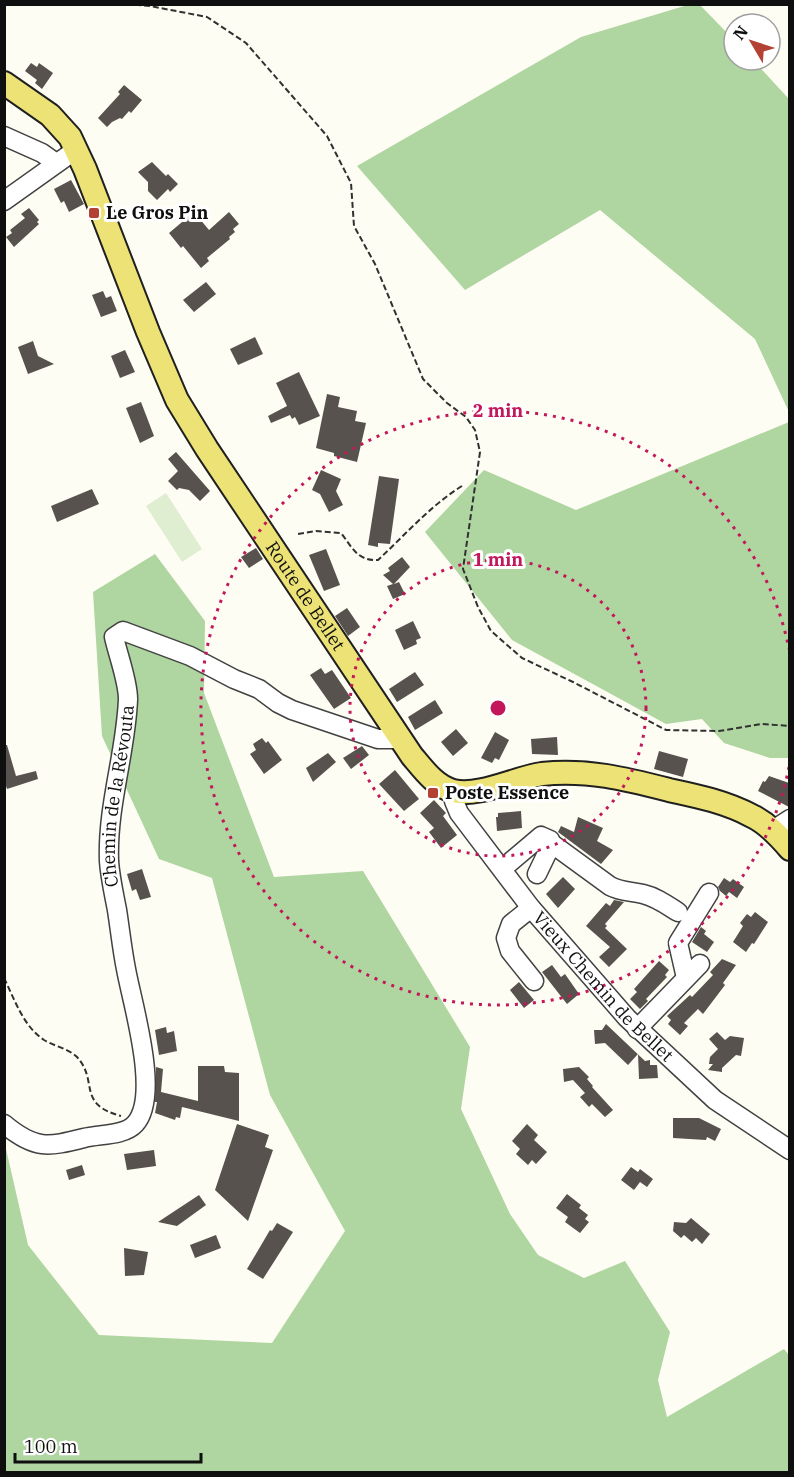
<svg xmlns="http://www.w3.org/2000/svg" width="794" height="1477" font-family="'IBM Plex Serif',serif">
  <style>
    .forest { fill: #afd5a0 }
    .pitch { fill: #dfeed0 }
    .building { fill: #57524d }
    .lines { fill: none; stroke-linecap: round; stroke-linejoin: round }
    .minor-casing { stroke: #424242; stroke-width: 21 }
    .major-casing { stroke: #202020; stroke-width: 26 }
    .path { stroke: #313131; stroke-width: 2; stroke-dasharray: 6 3; stroke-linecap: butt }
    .minor { stroke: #fff; stroke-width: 18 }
    .major { stroke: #ece275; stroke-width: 22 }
    .ring { fill: none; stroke: #c2185b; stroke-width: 3; stroke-dasharray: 3 6 }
    .poi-dot { fill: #b34234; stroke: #fff; stroke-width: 2 }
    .labels { text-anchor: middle; stroke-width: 6; stroke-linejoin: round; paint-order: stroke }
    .poi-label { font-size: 18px; font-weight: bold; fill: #0f0f0f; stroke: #fff; text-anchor: start }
    .street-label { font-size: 18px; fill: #0f0f0f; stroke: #fff }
    .centre { fill: #c2185b; stroke: #fff; stroke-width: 3 }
    .ring-label { font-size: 18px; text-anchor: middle; font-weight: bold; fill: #c2185b; stroke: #fff; stroke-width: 6; stroke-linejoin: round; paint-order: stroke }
  </style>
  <rect width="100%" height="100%" fill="#fefdf3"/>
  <g class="forest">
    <path d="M691 4 700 5 734 40V60H753L789 99V412L755 339 600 210 465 290 357 166 581 37Z"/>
    <path d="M789 422V758H770L724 743 702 719 666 724 512 640 425 532 484 470 576 510Z"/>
    <path d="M155 554 205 621 204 693 274 877 363 871 470 1047 461 1109 510 1214 538 1255 584 1278 625 1261 670 1332 658 1380 667 1417 784 1349 789 1355V1472H5L4 1140 28 1245 99 1335 272 1343 345 1231 270 1095 212 878 159 859 102 736 93 592Z"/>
  </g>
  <path class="pitch" d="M166 493 202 549 182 562 146 506Z"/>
  <g class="building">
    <path d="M31 63 37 67 39 63 53 73 42 89 35 83 37 80 25 71Z"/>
    <path d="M124 85 142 100 131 113 129 111 122 119 120 118 112 122 107 127 98 118 120 94 118 92Z"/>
    <path d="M152 162 166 176 168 174 178 184 170 192 168 189 157 200 148 191V182L138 172Z"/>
    <path d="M71 180 84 204 69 212 64 201 61 203 54 189Z"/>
    <path d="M29 208 39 220 37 222 39 224 14 247 6 237 12 233 10 230 25 218 21 214Z"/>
    <path d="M194 212 209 230 229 212 239 224 233 229 235 232 229 237 230 239 207 258 209 261 201 268 183 246 181 248 169 233Z"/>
    <path d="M206 282 216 294 194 312 183 300Z"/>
    <path d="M103 291 106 298 111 296 117 311 101 317 92 295Z"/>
    <path d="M255 337 263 354 238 365 230 349Z"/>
    <path d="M33 341 38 356 54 364 28 374 18 347Z"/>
    <path d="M125 350 135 372 120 378 111 356Z"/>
    <path d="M299 372 320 416 299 425 295 417 292 419 290 415 271 423 268 416 287 406 276 383Z"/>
    <path d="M327 394 340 397 338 407 357 411 355 421 366 423 357 462 334 456V453L316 448Z"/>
    <path d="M141 402 154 436 140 443 126 408Z"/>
    <path d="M176 452 210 491 200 501 189 490 179 488 177 490 168 481 178 471 168 459Z"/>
    <path d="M321 470 341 479 336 491 343 505 329 512 320 494 312 490Z"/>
    <path d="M379 476 399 479 390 544 378 543V547L368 545Z"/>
    <path d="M92 489 99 504 57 522 51 506Z"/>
    <path d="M256 548 263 559 249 568 241 557Z"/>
    <path d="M326 549 340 585 324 591 309 555Z"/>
    <path d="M402 557 410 567 394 584 399 582 405 594 393 599 387 586 393 584 383 575 390 571 388 568Z"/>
    <path d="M347 608 360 627 348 636 335 616Z"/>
    <path d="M413 621 421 638 416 640 417 644 404 650 395 630Z"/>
    <path d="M321 668 325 674 332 670 351 698 334 709 310 675Z"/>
    <path d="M415 672 424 685 397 702 389 689Z"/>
    <path d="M435 700 443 713 415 730 408 717Z"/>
    <path d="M456 729 468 743 453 756 441 742Z"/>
    <path d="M495 732 509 740 499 760 495 758 492 763 481 758Z"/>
    <path d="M557 737 558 755 532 754 531 739Z"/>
    <path d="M262 738 266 743 268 741 282 760 264 774 250 754 256 750 253 744Z"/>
    <path d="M4 745H7L16 776 36 771 38 779 7 789 4 780Z"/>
    <path d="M362 746 369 755 351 769 343 758Z"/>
    <path d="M659 751 688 759 683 777 654 769Z"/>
    <path d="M328 753 336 762 313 782 306 768Z"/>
    <path d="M395 770 419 799 404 811 379 784Z"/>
    <path d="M769 776 789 783V807L758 791 763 781 765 782Z"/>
    <path d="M434 800 446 813 443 816 457 835 441 848 429 832 434 828 420 813Z"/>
    <path d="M521 811 522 828 497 831 496 817H498V813Z"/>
    <path d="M578 817 603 828 597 841 613 850 601 864 558 832 561 826 574 832Z"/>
    <path d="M142 869 151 897 140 900 136 889 132 891 127 874Z"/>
    <path d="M563 877 575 889 558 908 546 894Z"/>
    <path d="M724 878 730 882 733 879 744 887 737 898 729 892 726 896 720 891 718 887Z"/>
    <path d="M614 900 624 902 605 924 607 926 605 928 627 949 609 967 599 957 610 947 586 926 606 903 610 906Z"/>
    <path d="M755 912 768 922 754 944 752 943 746 952 733 942 743 926 740 923 747 914 751 917Z"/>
    <path d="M701 927 706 931 704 934 714 942 707 952 692 942Z"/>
    <path d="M722 959 736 965 723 983 725 985 703 1014 698 1009 684 1023 688 1026 680 1035 668 1024 671 1020 667 1016 690 995 692 997 713 975 710 972Z"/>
    <path d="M659 961 669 970 665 975 667 977 646 999 648 1001 640 1009 630 999 637 992 634 989Z"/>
    <path d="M552 965 561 977 565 974 579 994 567 1004 542 972Z"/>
    <path d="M519 982 534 1000 524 1008 510 990Z"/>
    <path d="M606 1024 645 1061 650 1060V1065H657L658 1078 639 1079 638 1054 628 1065 605 1043 595 1044 594 1030H602Z"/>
    <path d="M166 1027 167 1033 174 1031 177 1051 159 1055 155 1030Z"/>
    <path d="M717 1032 725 1040 730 1036 744 1038 741 1056 736 1055 722 1068V1072L708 1070 713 1064H709L710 1057 718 1049 709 1039Z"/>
    <path d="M198 1066H224L225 1072 239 1073V1121L182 1107 180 1118 176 1117 175 1120 155 1113 157 1102H155L156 1067 163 1069 161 1092 198 1101Z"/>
    <path d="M579 1067 589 1077 587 1079 593 1086 592 1087 613 1110 605 1117 592 1104 589 1107 580 1097 585 1093 573 1080 564 1082 563 1069Z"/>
    <path d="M673 1118H699L721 1129 715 1141 707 1137 706 1140 673 1138Z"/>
    <path d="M237 1124 269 1135 265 1147 273 1150 248 1221 215 1190Z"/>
    <path d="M527 1124 538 1135 534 1140 547 1152 536 1164 532 1160 528 1165 516 1154 520 1149 512 1141Z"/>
    <path d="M154 1150 156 1166 127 1170 124 1154Z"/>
    <path d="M82 1165 85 1175 69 1180 66 1170Z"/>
    <path d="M631 1167 638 1172 640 1169 653 1179 647 1187 640 1182 634 1190 621 1180Z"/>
    <path d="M567 1194 581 1205 579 1208 588 1215 585 1219 589 1222 580 1233 565 1222 568 1217 556 1208Z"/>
    <path d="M199 1195 206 1205 177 1226 158 1222Z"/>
    <path d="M691 1218 710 1234 702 1244 696 1238 692 1242 684 1235 681 1238 673 1231 674 1222 686 1223Z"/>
    <path d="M277 1223 293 1232 263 1279 247 1269 270 1230 272 1231Z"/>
    <path d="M216 1235 221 1248 195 1258 190 1245Z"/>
    <path d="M124 1248 148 1252 144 1275 125 1276Z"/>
  </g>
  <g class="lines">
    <g class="minor-casing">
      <g id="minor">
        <path d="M4 136 42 153 56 163"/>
        <path d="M4 201 77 149"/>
        <path id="s1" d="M453 791 454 801 459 813 531 908 627 1018 715 1100 790 1150"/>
        <path d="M773 830 790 819"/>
        <path d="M551 843 610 886C621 892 631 891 643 894 656 897 667 905 678 912"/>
        <path d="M502 869 541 836 550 840 551 845 537 874"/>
        <path d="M531 908 511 924 506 938 510 951 534 981"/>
        <path d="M686 978 678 943 709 893"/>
        <path d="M637 1029 700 964"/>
        <path id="s2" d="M4 1124C35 1150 48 1147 84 1138 99 1134 124 1136 135 1124 161 1096 132 1003 126 969 122 949 120 929 117 910 114 894 110 877 109 861 107 805 126 753 128 699 128 681 118 655 114 637L123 631 190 656 234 679 259 689 278 703 292 710 378 739H401"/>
      </g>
    </g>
    <g class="major-casing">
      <g id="major">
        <path id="s3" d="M4 83 50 115 70 137 85 169 148 332 177 400 207 449 412 756C423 769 435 786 453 791 480 797 515 778 542 774 587 769 626 779 669 790 697 796 726 802 752 816 767 823 779 836 790 849"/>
      </g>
    </g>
    <g class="path">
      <path d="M126 4 150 6 207 17 246 43 327 136 351 183 354 226 375 264 423 379 447 403 466 417 475 430 480 452 463 569 478 607 491 631 522 658 573 682 666 730 719 731 762 724 790 726"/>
      <path d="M298 534 316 531 341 533C352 547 357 561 378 560 405 535 430 506 462 486"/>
      <path d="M4 978C15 1000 23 1026 44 1040 54 1046 69 1049 77 1057 99 1081 76 1104 121 1116"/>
    </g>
    <use href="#minor" class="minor"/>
    <use href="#major" class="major"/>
  </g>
  <g class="ring">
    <circle cx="498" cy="708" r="148"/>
    <path d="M789 767A297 297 0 1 1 789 649"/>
  </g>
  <g class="poi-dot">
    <rect x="88" y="207" width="12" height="12" rx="3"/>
    <rect x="427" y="787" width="12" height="12" rx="3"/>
  </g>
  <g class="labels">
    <g class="poi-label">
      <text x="106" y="219">Le Gros Pin</text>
      <text x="445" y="799">Poste Essence</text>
    </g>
    <g class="street-label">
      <text dy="6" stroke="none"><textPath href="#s3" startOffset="604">Route de Bellet</textPath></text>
      <text dy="6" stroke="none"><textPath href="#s2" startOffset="474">Chemin de la Révouta</textPath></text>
      <text dy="6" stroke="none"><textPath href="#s1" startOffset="249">Vieux Chemin de Bellet</textPath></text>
    </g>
  </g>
  <circle cx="498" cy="708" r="9" class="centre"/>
  <g class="ring-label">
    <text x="498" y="417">2 min</text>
    <text x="498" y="566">1 min</text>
  </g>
  <rect width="794" height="1477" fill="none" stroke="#0f0f0f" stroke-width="12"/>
  <g transform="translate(752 42) rotate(309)"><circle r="28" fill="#ffffff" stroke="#9f9f9f" stroke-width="1.5"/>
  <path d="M0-4.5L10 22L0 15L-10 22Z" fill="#b34234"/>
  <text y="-9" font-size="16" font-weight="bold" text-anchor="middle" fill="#0f0f0f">N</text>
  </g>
  <path d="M15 1453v9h186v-9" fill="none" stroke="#0f0f0f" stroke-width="3"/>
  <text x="24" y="1453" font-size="18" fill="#0f0f0f" stroke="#ffffff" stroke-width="4.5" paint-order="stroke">100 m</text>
</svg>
